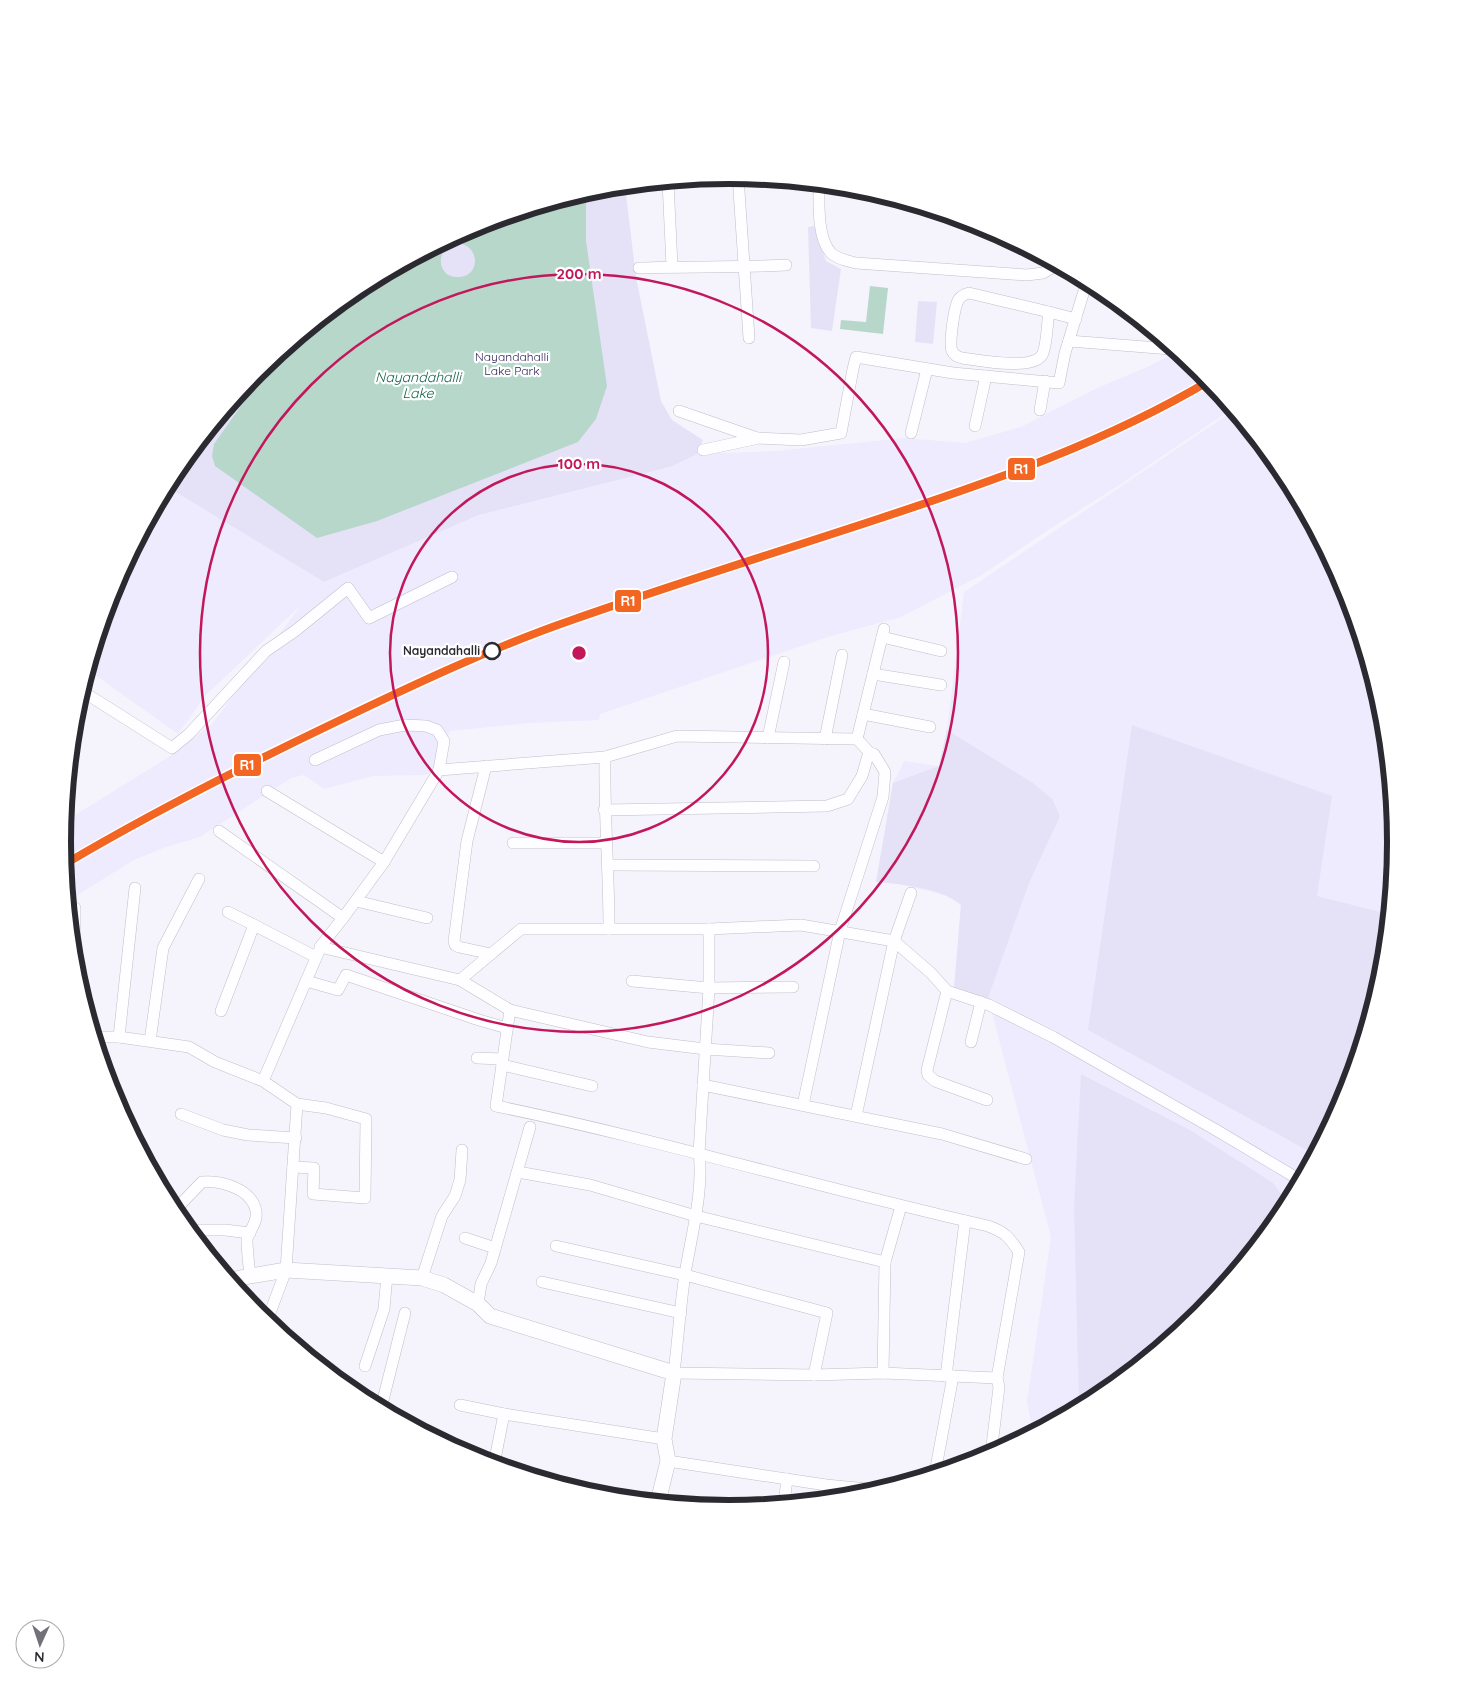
<svg xmlns="http://www.w3.org/2000/svg" width="1458" height="1684" font-family="Quicksand,sans-serif">
  <style>
    .built { fill: #edebfd }
    .green { fill: #e5e2f8 }
    .water { fill: #b7d7ca; fill-rule: evenodd }
    .lines { fill: none; stroke-linecap: round; stroke-linejoin: round }
    .street-casing { stroke: #c0bfc6; stroke-width: 12 }
    .secondary-casing { stroke: #c0bfc6; stroke-width: 16 }
    .street { stroke: #fefdff; stroke-width: 11 }
    .secondary { stroke: #fefdff; stroke-width: 15 }
    .rail-1-casing { stroke: #fff; stroke-width: 11 }
    .rail-1 { stroke: #f26522; stroke-width: 8 }
    .ring { fill: none; stroke: #c2185b; stroke-width: 2.5 }
    .stop-dot { fill: #fff; stroke: #2b2a31; stroke-width: 2.5 }
    .labels { text-anchor: middle; stroke-width: 4.5; stroke-linejoin: round; paint-order: stroke }
    .park-label { font-size: 12px; fill: #312557; stroke: #fff }
    .stop-label { font-size: 12px; font-weight: bold; fill: #2b2a31; stroke: #fff; text-anchor: end }
    .water-label { font-size: 14px; font-style: italic; fill: #116449; stroke: #fff }
    .rim { fill: none; stroke: #2b2a31; stroke-width: 6 }
    .centre { fill: #c2185b; stroke: #fff; stroke-width: 2.5 }
    .ring-label { font-size: 15px; text-anchor: middle; font-weight: bold; fill: #c2185b; stroke: #fff; stroke-width: 4.5; stroke-linejoin: round; paint-order: stroke }
    .line-badge { stroke: #fff; stroke-width: 2 }
    .badge-label { font-size: 14px; text-anchor: middle; font-weight: bold; fill: #fff }
  </style>
  <rect width="100%" height="100%" fill="#f5f4fc"/>
  <g class="built">
    <path d="M1177 352 1200 371 1232 409 1121 484 1047 531 980 576 901 617 831 636 600 714 599 720 529 723 450 731 431 772 426 775 373 776 324 789 304 775 291 778 200 837 166 847 134 860 68 901 63 842 64 822 167 758 213 723 301 605 206 695 178 734 88 670 113 587 167 487 324 582 479 515 670 467 698 454 776 451 904 438 965 443 1021 427 1093 390 1149 366Z"/>
    <path d="M1233 411 1283 472 1345 587 1383 712 1395 842 1383 972 1345 1097 1283 1213 1200 1313 1099 1396 1033 1432 1027 1402 1051 1237 988 998 954 988 961 905 952 897 929 891 894 883 876 882 893 783 904 761 939 766 947 730 964 592Z"/>
  </g>
  <g class="green">
    <path d="M625 186 636 277 661 401 672 420 703 440 698 454 670 467 479 515 324 582 167 487 175 471 258 371 359 288 474 226 599 188Z"/>
    <path d="M814 226 826 261 841 269 832 331 811 328 808 227Z"/>
    <path d="M918 301 937 302 933 344 915 342Z"/>
    <path d="M1132 725 1332 796 1317 896 1388 914 1383 972 1345 1097 1314 1154 1088 1030Z"/>
    <path d="M947 730 1033 783 1052 799 1060 816 1029 883 988 998 954 988 961 905C941 888 902 884 876 882L893 783 939 766Z"/>
    <path d="M1081 1074 1190 1130 1273 1183 1288 1203 1283 1213 1200 1313 1099 1396 1079 1407 1074 1207Z"/>
  </g>
  <g class="water">
    <path d="M586 192V241L607 386 596 419 578 442 377 521 317 538 215 466 212 456 214 444 243 403 252 377 258 371 359 288 474 226ZM456 243C481 244 481 277 458 277 437 278 434 249 456 243Z"/>
    <path d="M870 286 888 288 883 334 840 329 841 320 866 322Z"/>
  </g>
  <g class="lines">
    <g class="street-casing">
      <g id="street">
        <path d="M738 176 749 338"/>
        <path d="M668 182 672 266"/>
        <path d="M819 184C819 203 817 238 831 253 837 259 848 261 856 263L1027 275 1043 273 1057 265"/>
        <path d="M639 268C688 266 737 268 786 265"/>
        <path d="M969 293 1049 312C1047 323 1047 347 1042 355 1032 371 978 360 962 358 958 357 954 355 952 351 949 344 954 306 959 299 962 295 965 294 969 293Z"/>
        <path d="M1049 312 1076 319"/>
        <path d="M1069 341 1171 349"/>
        <path d="M1040 410 1045 381"/>
        <path d="M679 411 757 438"/>
        <path d="M975 426 986 376"/>
        <path d="M911 433 927 369"/>
        <path d="M703 450 759 438 801 440 841 433 853 369 856 357 953 373 1059 383 1065 353 1087 281"/>
        <path d="M882 637 941 651"/>
        <path d="M873 674 941 685"/>
        <path d="M82 691 172 748 189 734 266 651 295 631 348 588 369 618 452 577"/>
        <path d="M863 714 930 727"/>
        <path d="M768 738 784 662"/>
        <path d="M825 739 842 655"/>
        <path d="M857 739 884 629"/>
        <path d="M605 757C604 815 609 872 609 929"/>
        <path d="M315 760 379 730 405 725 426 726 437 730 444 741 439 770"/>
        <path d="M486 766 467 841 454 941 455 945 459 947 491 954"/>
        <path d="M267 791 384 862"/>
        <path d="M604 810 827 806 848 799 862 776 869 752"/>
        <path d="M219 831 343 918 320 947 460 980 521 929H709V988L699 1153C704 1190 691 1237 685 1274 680 1307 678 1340 674 1373L814 1375 883 1373 997 1378"/>
        <path d="M513 843H606"/>
        <path d="M609 865 814 866"/>
        <path d="M356 901 427 918"/>
        <path d="M228 912 254 925"/>
        <path d="M343 918 384 862 439 770 605 757 677 736 857 739 869 752 874 754 885 772 883 797 840 931 803 1105"/>
        <path d="M709 929 801 925 894 941 931 973 947 991 927 1070 928 1075 935 1081 987 1100"/>
        <path d="M75 965V908"/>
        <path d="M460 980 510 1010 496 1106C661 1140 823 1189 988 1226 1005 1232 1009 1237 1019 1252L997 1378 999 1387 991 1454"/>
        <path d="M306 981 338 990 346 975 479 1020 507 1028"/>
        <path d="M632 981 709 988 793 987"/>
        <path d="M947 991 989 1005 1053 1037 1216 1130 1300 1180"/>
        <path d="M510 1010 648 1042 705 1049 769 1053"/>
        <path d="M221 1011 254 925 316 957"/>
        <path d="M95 1037H119L189 1047 215 1062 263 1081 297 1104 286 1270 267 1321"/>
        <path d="M119 1037 135 888"/>
        <path d="M150 1041 163 948 199 879"/>
        <path d="M971 1042 981 1002"/>
        <path d="M477 1058 502 1059"/>
        <path d="M502 1065 592 1086"/>
        <path d="M263 1081 319 951"/>
        <path d="M703 1085 942 1134 1026 1159"/>
        <path d="M181 1114 223 1130 248 1135 296 1138"/>
        <path d="M856 1116 894 941 911 893"/>
        <path d="M293 1167 314 1168 313 1194 365 1198 366 1119 326 1108 297 1104"/>
        <path d="M518 1172 590 1185 696 1216 885 1262"/>
        <path d="M174 1211 202 1182C221 1180 252 1189 256 1211 258 1224 248 1231 247 1240 247 1252 249 1264 250 1276"/>
        <path d="M190 1230H225L250 1233"/>
        <path d="M465 1238 495 1248"/>
        <path d="M556 1246 685 1275 827 1313 814 1375"/>
        <path d="M422 1278 442 1216 455 1196 460 1180 462 1150"/>
        <path d="M542 1282 681 1313"/>
        <path d="M478 1304 481 1284 491 1263 530 1127"/>
        <path d="M365 1366 384 1309 387 1275"/>
        <path d="M883 1373 885 1262 901 1206"/>
        <path d="M946 1376 965 1221"/>
        <path d="M460 1405 504 1414 664 1439"/>
        <path d="M381 1408 405 1313"/>
        <path d="M668 1461 826 1485 878 1490"/>
        <path d="M494 1464 504 1414"/>
        <path d="M935 1473 953 1376"/>
        <path d="M826 1499V1485"/>
        <path d="M784 1503 787 1479"/>
      </g>
    </g>
    <g class="secondary-casing">
      <path id="secondary" d="M231 1280 250 1276 286 1270 422 1278 444 1285 478 1304 490 1316 674 1373 664 1439 668 1461 658 1502"/>
    </g>
    <use href="#street" class="street"/>
    <use href="#secondary" class="secondary"/>
    <g class="rail-1-casing">
      <path id="rail-1" d="M65 864C153 812 244 766 336 722 413 685 491 648 572 620 674 584 778 552 881 518 993 481 1106 442 1209 381"/>
    </g>
    <use href="#rail-1" class="rail-1"/>
  </g>
  <g class="ring">
    <circle cx="579" cy="653" r="189"/>
    <circle cx="579" cy="653" r="379"/>
  </g>
  <circle class="stop-dot" cx="492" cy="651" r="8"/>
  <g class="labels">
    <g class="park-label">
      <text x="512" y="361">Nayandahalli<tspan x="512" dy="14">Lake Park</tspan></text>
    </g>
    <g class="stop-label">
      <text x="480" y="655">Nayandahalli</text>
    </g>
    <g class="water-label">
      <text x="418" y="382">Nayandahalli<tspan x="418" dy="16">Lake</tspan></text>
    </g>
  </g>
  <path d="M0 0H1458V1684H0ZM71 842a658 658 0 1 1 1316 0a658 658 0 1 1-1316 0Z" fill="#fff" fill-rule="evenodd"/>
  <path class="rim" d="M71 842a658 658 0 1 1 1316 0a658 658 0 1 1-1316 0Z"/>
  <circle cx="579" cy="653" r="8" class="centre"/>
  <g class="ring-label">
    <text x="579" y="279">200 m</text>
    <text x="579" y="469">100 m</text>
  </g>
  <g class="line-badge">
    <rect x="1007" y="457" width="29" height="24" rx="5" fill="#f26522"/>
    <rect x="614" y="589" width="28" height="24" rx="5" fill="#f26522"/>
    <rect x="233" y="753" width="29" height="24" rx="5" fill="#f26522"/>
  </g>
  <g class="badge-label">
    <text x="1021" y="474">R1</text>
    <text x="628" y="606">R1</text>
    <text x="247" y="770">R1</text>
  </g>
  <g transform="translate(40 1644) rotate(183)"><circle r="24" fill="#ffffff" stroke="#aaaaad"/>
  <path d="M0-4L9 19L0 12L-9 19Z" fill="#727178"/>
  <text y="-8" font-size="14" font-weight="bold" text-anchor="middle" fill="#2b2a31">N</text>
  </g>
</svg>
